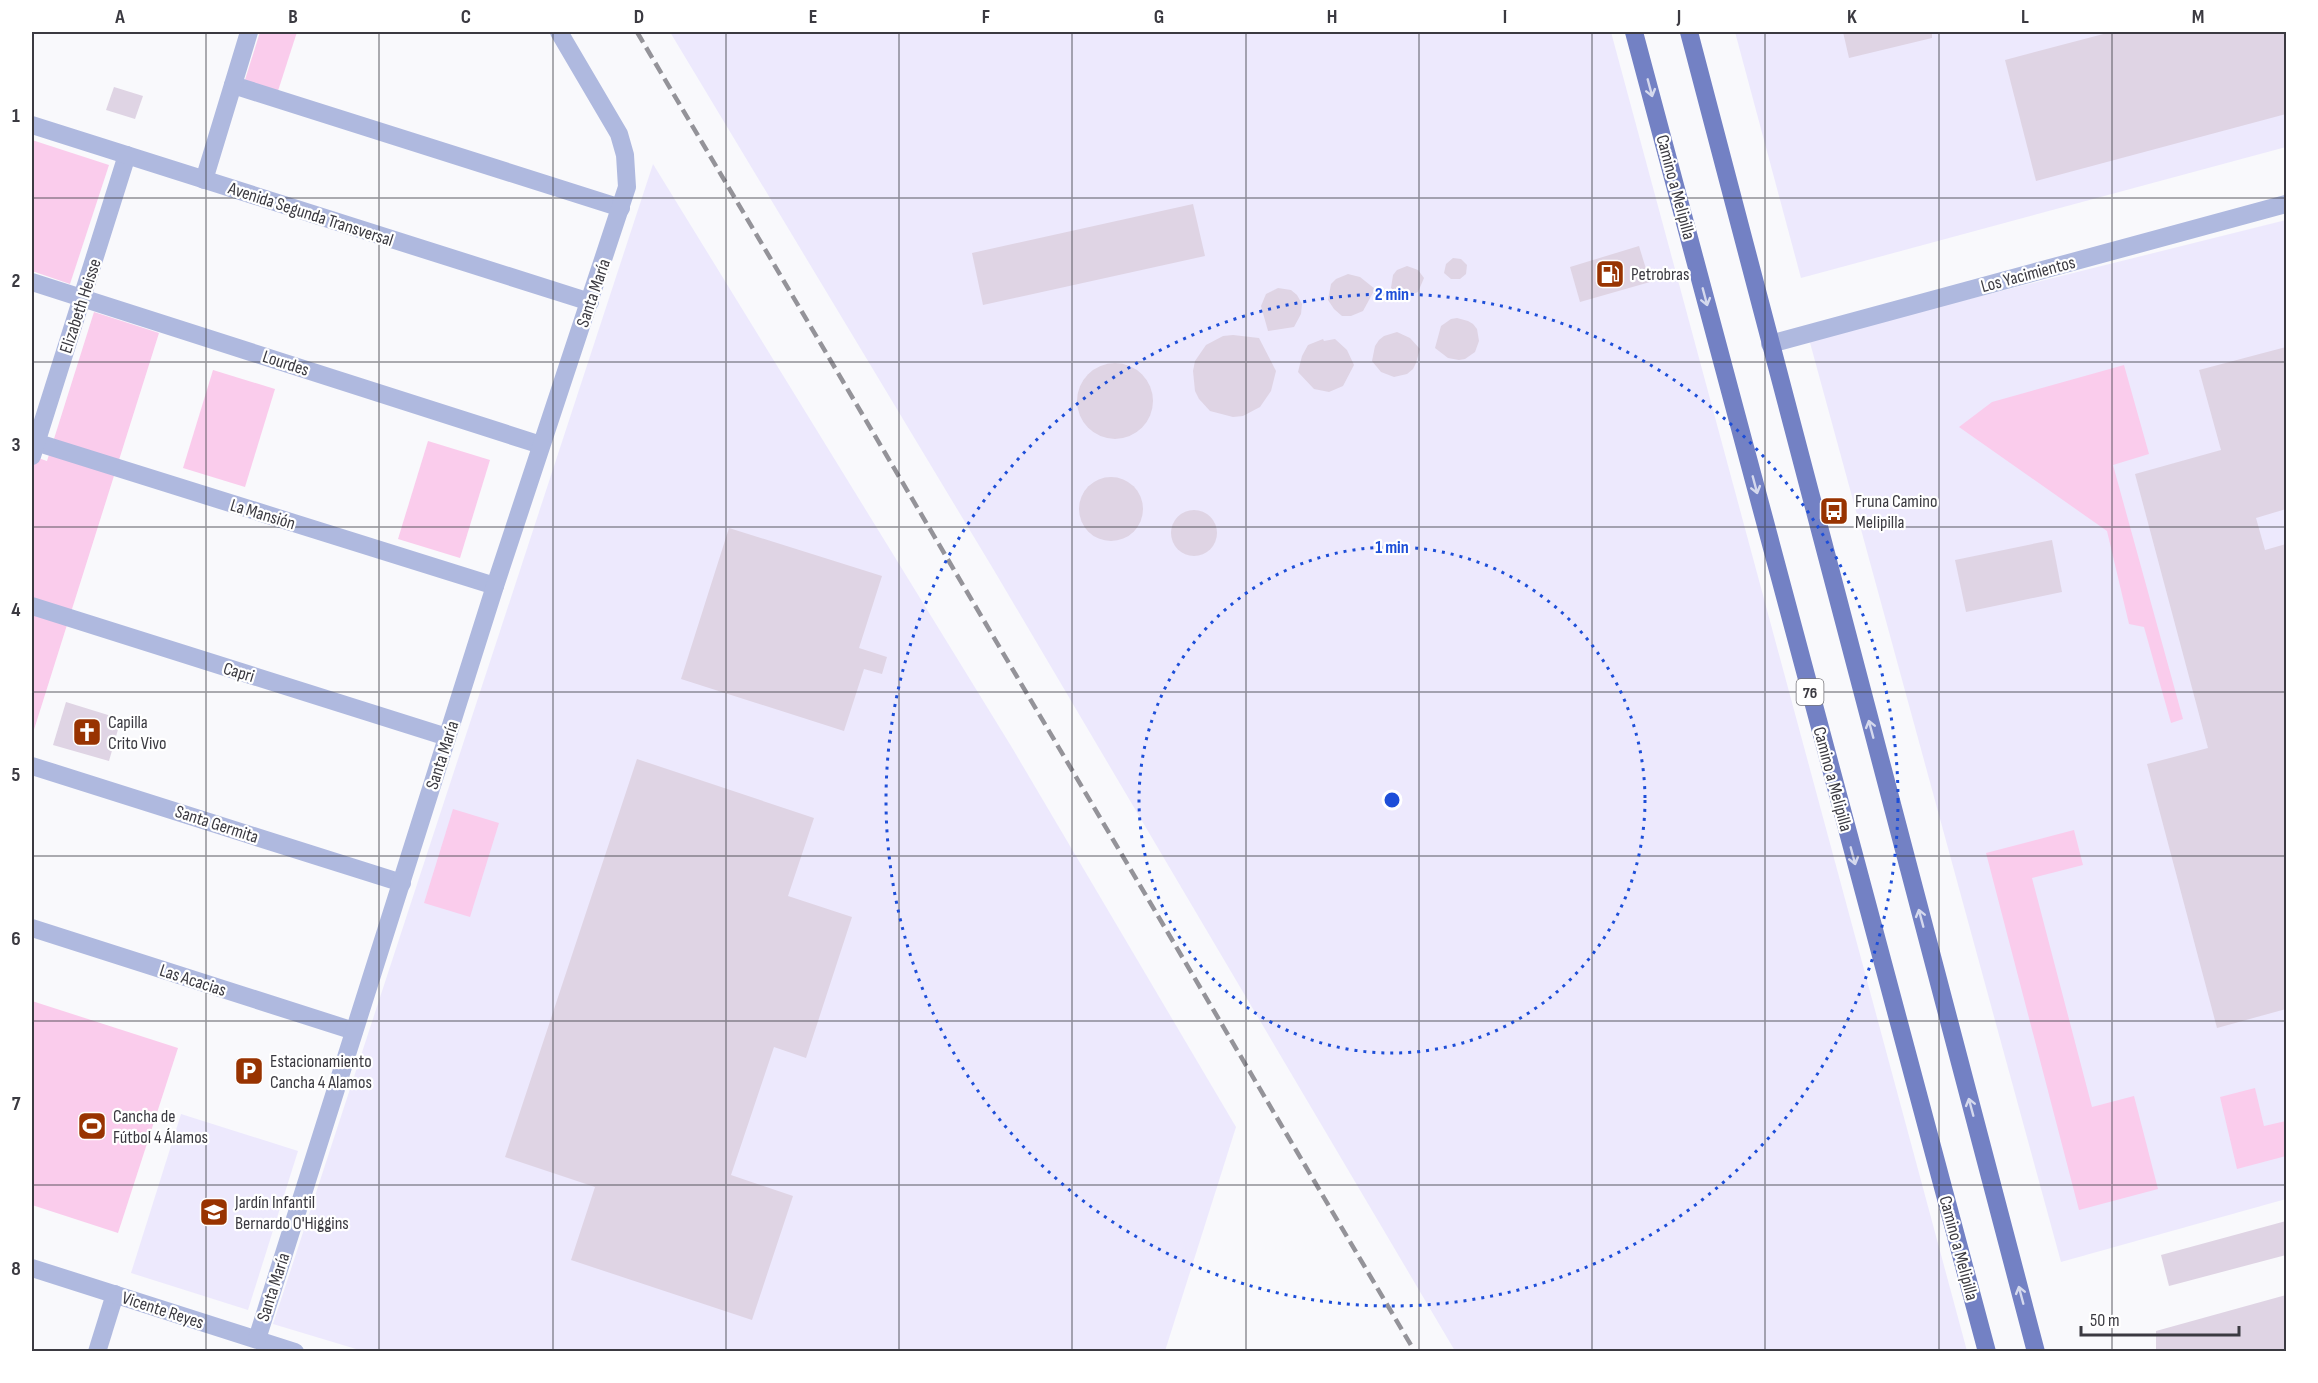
<svg xmlns="http://www.w3.org/2000/svg" width="2318" height="1383" font-family="'Sofia Sans Condensed',sans-serif">
  <style>
    .built { fill: #ede9fd }
    .green { fill: #faccec }
    .building { fill: #dfd4e4 }
    .lines { fill: none; stroke-linecap: round; stroke-linejoin: round }
    .minor { stroke: #afb9df; stroke-width: 18 }
    .tertiary { stroke: #afb9df; stroke-width: 18 }
    .primary { stroke: #7381c4; stroke-width: 18 }
    .rail { stroke: #949399; stroke-width: 4.5; stroke-dasharray: 12 6; stroke-linecap: butt }
    .oneway { stroke: #d5d9ed }
    .grid { fill: none; stroke: #3b3a41; stroke-width: 1.5; stroke-opacity: 0.55 }
    .ring { fill: none; stroke: #1d4ed8; stroke-width: 3; stroke-dasharray: 3 6 }
    .labels { text-anchor: middle; stroke-width: 4.5; stroke-linejoin: round; paint-order: stroke }
    .shield { fill: #fff; stroke: #76757a; stroke-width: 1.5 }
    .shield-label { font-size: 16px; font-weight: bold; fill: #3b3a41 }
    .street-label { font-size: 18px; fill: #3b3a41; stroke: #fff }
    .poi-label { font-size: 18px; fill: #3b3a41; stroke: #fff; text-anchor: start }
    .centre { fill: #1d4ed8; stroke: #fff; stroke-width: 3 }
    .ring-label { font-size: 18px; text-anchor: middle; font-weight: bold; fill: #1d4ed8; stroke: #fff; stroke-width: 4.5; stroke-linejoin: round; paint-order: stroke }
    .neatline { fill: none; stroke: #3b3a41; stroke-width: 2 }
    .grid-label { font-size: 20px; text-anchor: middle; font-weight: bold; fill: #3b3a41 }
  </style>
  <rect width="100%" height="100%" fill="#f9f9fc"/>
  <g class="built">
    <path d="M670 32H1611L1967 1351H1455L995 572Z"/>
    <path d="M1735 32H2286V147L1801 278Z"/>
    <path d="M653 164 1011 746 1236 1127 1165 1351 366 1352 273 1324Z"/>
    <path d="M2286 220V1199L2061 1262 1809 339Z"/>
    <path d="M181 1114 298 1151 248 1310 131 1273Z"/>
  </g>
  <g class="green">
    <path d="M260 32H297L277 94 244 83Z"/>
    <path d="M32 140 109 165 70 284 32 271Z"/>
    <path d="M94 312 159 333 32 736V456L47 461Z"/>
    <path d="M2124 365 2149 454 2113 465 2183 719 2171 723 2144 627 2129 624 2107 531 1959 427 1992 402Z"/>
    <path d="M213 370 275 389 245 487 183 468Z"/>
    <path d="M428 441 490 460 460 558 398 539Z"/>
    <path d="M453 809 499 823 470 917 424 903Z"/>
    <path d="M2074 830 2083 865 2032 878 2092 1107 2134 1096 2158 1189 2079 1210 1986 853Z"/>
    <path d="M32 1001 178 1048 118 1233 32 1205Z"/>
    <path d="M2255 1088 2264 1126 2286 1121V1156L2237 1169 2220 1097Z"/>
  </g>
  <g class="building">
    <path d="M1843 32H1932V38L1849 58Z"/>
    <path d="M2111 32H2286V114L2036 181 2005 60Z"/>
    <path d="M114 87 143 96 135 119 106 110Z"/>
    <path d="M1193 204 1205 256 983 305 972 253Z"/>
    <path d="M1639 246 1650 282 1580 302 1570 267Z"/>
    <path d="M1453 258 1461 259 1467 265 1466 274 1460 279H1451L1444 273 1446 264Z"/>
    <path d="M1407 266 1418 270 1424 278 1418 292 1407 296 1401 295 1391 288 1393 275 1397 270Z"/>
    <path d="M1348 274 1360 277 1375 289 1363 311 1351 316H1342L1334 309 1328 300 1331 284 1336 279Z"/>
    <path d="M1278 288 1291 290 1297 295 1302 304 1301 314 1294 327 1268 331 1261 306 1266 294Z"/>
    <path d="M1457 318 1468 321 1473 324 1477 329 1479 341 1475 352 1465 359 1459 360 1448 358 1435 348 1441 326 1451 319Z"/>
    <path d="M1397 332 1410 338 1420 349 1416 363 1413 369 1407 374 1394 377 1381 372 1372 361 1375 346 1379 340 1384 336Z"/>
    <path d="M1233 335 1259 338 1276 371 1271 391 1260 407 1243 416 1233 417 1210 411 1199 399 1195 391 1193 371 1195 361 1206 345 1223 336Z"/>
    <path d="M1323 339 1324 341 1335 339 1347 350 1354 365 1343 386 1329 392 1314 389 1298 372 1302 356 1308 345Z"/>
    <path d="M2286 347V509L2256 518 2265 550 2286 544V1009L2217 1028 2147 764 2208 748 2135 474 2221 450 2199 370Z"/>
    <circle cx="1115" cy="401" r="38"/>
    <circle cx="1111" cy="509" r="32"/>
    <circle cx="1194" cy="533" r="23"/>
    <path d="M729 528 882 576 859 648 887 657 882 674 864 669 844 731 681 679Z"/>
    <path d="M2052 540 2062 592 1966 612 1955 560Z"/>
    <path d="M66 702 121 719 109 761 53 745Z"/>
    <path d="M637 759 814 818 788 896 852 917 806 1058 774 1047 731 1175 793 1196 752 1320 571 1260 595 1187 505 1157Z"/>
    <path d="M2286 1221V1255L2169 1286 2161 1255Z"/>
    <path d="M2286 1295V1352H2156V1331Z"/>
  </g>
  <g class="lines">
    <g class="minor">
      <path d="M233 85 621 208"/>
      <path d="M204 180 249 32"/>
      <path d="M32 282 541 445"/>
      <path d="M1770 344 2286 204"/>
      <path d="M32 441 495 586"/>
      <path d="M32 456 127 155"/>
      <path d="M32 606 447 737"/>
      <path d="M32 766 402 883"/>
      <path d="M32 928 354 1031"/>
      <path d="M97 1352 115 1294"/>
    </g>
    <g class="tertiary">
      <path d="M32 125 590 302"/>
      <path d="M32 1268 295 1352"/>
      <path d="M257 1339 495 586 627 187 625 155 619 134 559 32"/>
    </g>
    <g class="primary">
      <path d="M1634 32 1987 1352"/>
      <path d="M1689 32 2036 1352"/>
    </g>
    <path class="rail" d="M637 32 1415 1352"/>
  </g>
  <defs><path id="oneway-shaft" d="M-6 0H5M1.5-3L5.5 0L1.5 3" fill="none" stroke-width="1.6" stroke-linecap="round" stroke-linejoin="round" transform="scale(1.5)"/></defs>
  <g class="oneway">
    <use href="#oneway-shaft" transform="translate(1650 88) rotate(75)"/>
    <use href="#oneway-shaft" transform="translate(1705 297) rotate(75)"/>
    <use href="#oneway-shaft" transform="translate(1755 485) rotate(75)"/>
    <use href="#oneway-shaft" transform="translate(1871 729) rotate(-105)"/>
    <use href="#oneway-shaft" transform="translate(1853 856) rotate(75)"/>
    <use href="#oneway-shaft" transform="translate(1921 918) rotate(-105)"/>
    <use href="#oneway-shaft" transform="translate(1971 1107) rotate(-105)"/>
    <use href="#oneway-shaft" transform="translate(2021 1295) rotate(-105)"/>
  </g>
  <path class="grid" d="M206 32V1352M379 32V1352M553 32V1352M726 32V1352M899 32V1352M1072 32V1352M1246 32V1352M1419 32V1352M1592 32V1352M1765 32V1352M1939 32V1352M2112 32V1352M32 198H2286M32 362H2286M32 527H2286M32 692H2286M32 856H2286M32 1021H2286M32 1185H2286"/>
  <g class="ring">
    <circle cx="1392" cy="800" r="253"/>
    <circle cx="1392" cy="800" r="506"/>
  </g>
  <defs>
    <g id="fuel-square" transform="scale(1.5)"><rect x="-9" y="-9" width="18" height="18" rx="4" fill="#983301" stroke="#fff"/><path d="M-5.5-6h7V0h2V4h1.3V-2.5L3-4.5l.8-.8L6-3V5H2.5V1h-1V6h-7ZM-4.2-4.7v3.2H.2V-4.7Z" fill="#fff"/></g>
    <g id="bus-square" transform="scale(1.5)"><rect x="-9" y="-9" width="18" height="18" rx="4" fill="#983301" stroke="#fff"/><path d="M-5-6H5V4H4V6H2V4H-2V6H-4V4H-5ZM-3.5-4V0h7V-4ZM-3.5 1.2v1.5H-2V1.2ZM2 1.2v1.5H3.5V1.2Z" fill="#fff"/></g>
    <g id="church-square" transform="scale(1.5)"><rect x="-9" y="-9" width="18" height="18" rx="4" fill="#983301" stroke="#fff"/><path d="M-1.2-6h2.4v3.5h3.3v2.4h-3.3V6h-2.4V-.1h-3.3v-2.4h3.3Z" fill="#fff"/></g>
    <g id="parking-square" transform="scale(1.5)"><rect x="-9" y="-9" width="18" height="18" rx="4" fill="#983301" stroke="#fff"/><path d="M-3.5-5.5H1a3.5 3.5 0 0 1 0 7H-1V5.5H-3.5ZM-1-3.4V-.6H.8a1.4 1.4 0 0 0 0-2.8Z" fill="#fff"/></g>
    <g id="stadium-square" transform="scale(1.5)"><rect x="-9" y="-9" width="18" height="18" rx="4" fill="#983301" stroke="#fff"/><path d="M0-5a6.5 5 0 1 0 0 10a6.5 5 0 1 0 0-10ZM-3.5-1.8h7v3.6h-7Z" fill="#fff"/></g>
    <g id="school-square" transform="scale(1.5)"><rect x="-9" y="-9" width="18" height="18" rx="4" fill="#983301" stroke="#fff"/><path d="M0-5L7-2L0 1L-7-2ZM-4 1L0 2.5L4 1V4Q0 6-4 4Z" fill="#fff"/></g>
  </defs>
  <g fill-rule="evenodd">
    <use href="#fuel-square" x="1610" y="274"/>
    <use href="#bus-square" x="1834" y="511"/>
    <use href="#church-square" x="87" y="732"/>
    <use href="#parking-square" x="249" y="1071"/>
    <use href="#stadium-square" x="92" y="1126"/>
    <use href="#school-square" x="214" y="1212"/>
  </g>
  <g class="labels">
    <rect class="shield" x="1796.5" y="679" width="27" height="26" rx="4.5"/>
    <g class="shield-label">
      <text x="1810" y="698">76</text>
    </g>
    <g class="street-label">
      <text transform="translate(1676 187) rotate(75)" y="6">Camino a Melipilla</text>
      <text transform="translate(311 214) rotate(18)" y="6">Avenida Segunda Transversal</text>
      <text transform="translate(2028 274) rotate(-15)" y="6">Los Yacimientos</text>
      <text transform="translate(593 293) rotate(-71)" y="6">Santa María</text>
      <text transform="translate(80 306) rotate(-72)" y="6">Elizabeth Heisse</text>
      <text transform="translate(286 363) rotate(18)" y="6">Lourdes</text>
      <text transform="translate(263 514) rotate(17)" y="6">La Mansión</text>
      <text transform="translate(239 672) rotate(17)" y="6">Capri</text>
      <text transform="translate(442 755) rotate(-72)" y="6">Santa María</text>
      <text transform="translate(1833 779) rotate(75)" y="6">Camino a Melipilla</text>
      <text transform="translate(217 824) rotate(18)" y="6">Santa Germita</text>
      <text transform="translate(193 980) rotate(18)" y="6">Las Acacias</text>
      <text transform="translate(1959 1248) rotate(75)" y="6">Camino a Melipilla</text>
      <text transform="translate(273 1287) rotate(-72)" y="6">Santa María</text>
      <text transform="translate(163 1310) rotate(18)" y="6">Vicente Reyes</text>
    </g>
    <g class="poi-label">
      <text x="1631" y="280">Petrobras</text>
      <text x="1855" y="507">Fruna Camino<tspan x="1855" dy="21">Melipilla</tspan></text>
      <text x="108" y="728">Capilla<tspan x="108" dy="21">Crito Vivo</tspan></text>
      <text x="270" y="1067">Estacionamiento<tspan x="270" dy="21">Cancha 4 Alamos</tspan></text>
      <text x="113" y="1122">Cancha de<tspan x="113" dy="21">Fútbol 4 Álamos</tspan></text>
      <text x="235" y="1208">Jardín Infantil<tspan x="235" dy="21">Bernardo O'Higgins</tspan></text>
    </g>
  </g>
  <circle cx="1392" cy="800" r="9" class="centre"/>
  <g class="ring-label">
    <text x="1392" y="300">2 min</text>
    <text x="1392" y="553">1 min</text>
  </g>
  <rect width="2318" height="1383" fill="none" stroke="#ffffff" stroke-width="66"/>
  <path d="M2081 1326v9h158v-9" fill="none" stroke="#3b3a41" stroke-width="3"/>
  <text x="2090" y="1326" font-size="18" fill="#3b3a41" stroke="#ffffff" stroke-width="4.5" paint-order="stroke">50 m</text>
  <rect x="33" y="33" width="2252" height="1317" class="neatline"/>
  <g class="grid-label">
    <text x="120" y="23">A</text>
    <text x="293" y="23">B</text>
    <text x="466" y="23">C</text>
    <text x="639" y="23">D</text>
    <text x="813" y="23">E</text>
    <text x="986" y="23">F</text>
    <text x="1159" y="23">G</text>
    <text x="1332" y="23">H</text>
    <text x="1505" y="23">I</text>
    <text x="1679" y="23">J</text>
    <text x="1852" y="23">K</text>
    <text x="2025" y="23">L</text>
    <text x="2198" y="23">M</text>
    <text x="16" y="122">1</text>
    <text x="16" y="287">2</text>
    <text x="16" y="451">3</text>
    <text x="16" y="616">4</text>
    <text x="16" y="781">5</text>
    <text x="16" y="945">6</text>
    <text x="16" y="1110">7</text>
    <text x="16" y="1275">8</text>
  </g>
</svg>
